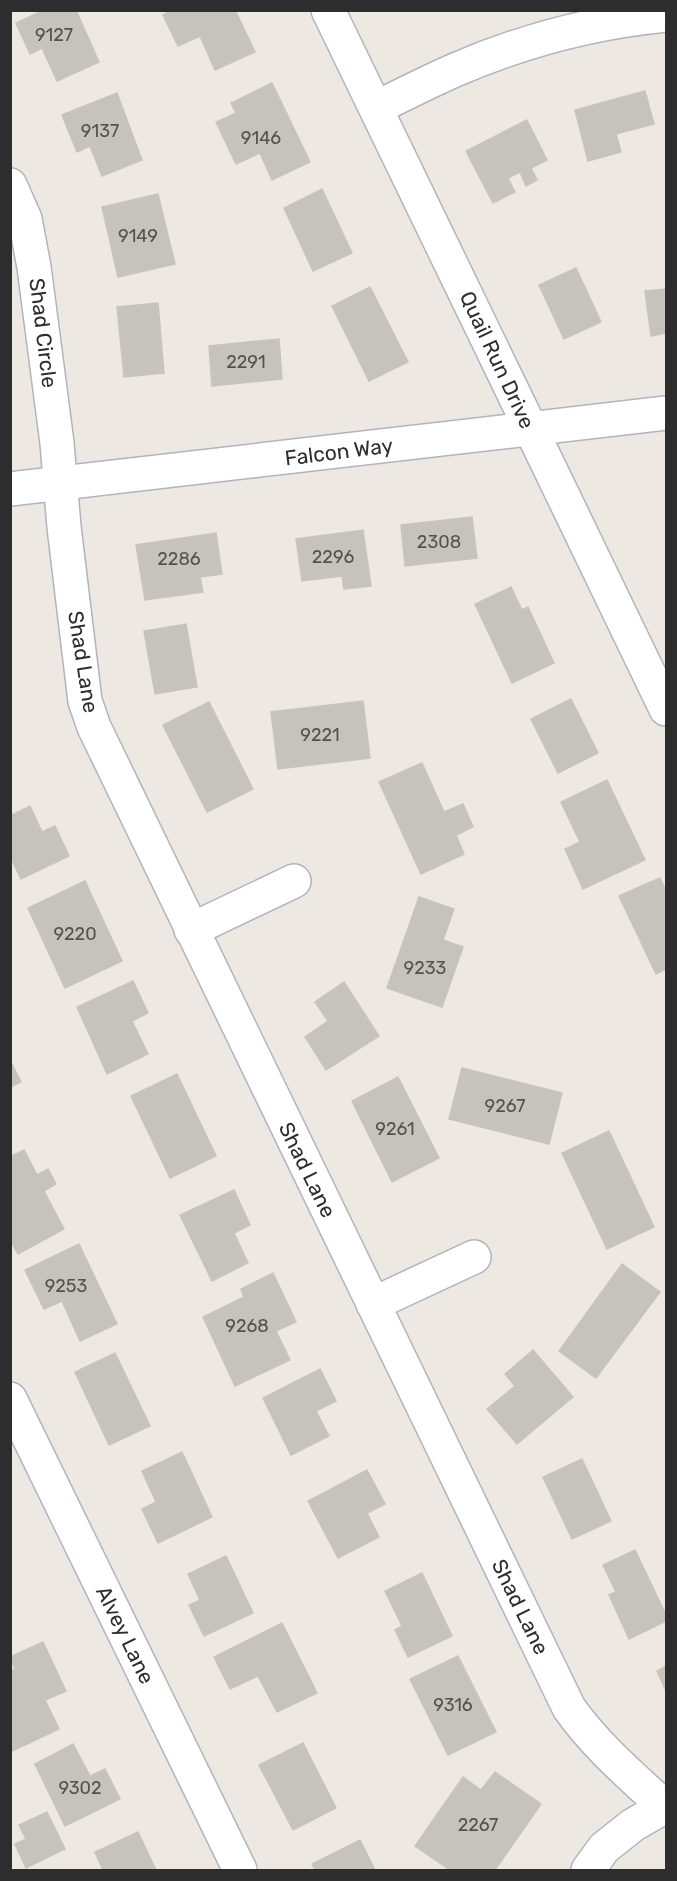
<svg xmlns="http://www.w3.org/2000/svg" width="677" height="1881" font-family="Rubik,sans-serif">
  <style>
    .building { fill: #c6c3bd; stroke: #c9c4bb; stroke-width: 1.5 }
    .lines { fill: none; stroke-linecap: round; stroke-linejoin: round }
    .minor-casing { stroke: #b2b3bc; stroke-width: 36 }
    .minor { stroke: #fff; stroke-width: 33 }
    .labels { text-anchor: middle; stroke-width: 4.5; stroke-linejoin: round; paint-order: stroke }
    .number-label { font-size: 18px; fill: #535251 }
    .street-label { font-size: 21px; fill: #2d2d2d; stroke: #fff }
  </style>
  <rect width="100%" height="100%" fill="#ede9e2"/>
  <g class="building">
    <path d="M44 10H76L99 62 57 81 42 48 30 54 16 23Z"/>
    <path d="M171 10H235L255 52 215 70 200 36 178 46 163 15Z"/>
    <path d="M272 83 310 162 272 180 260 153 236 164 216 122 236 113 231 103Z"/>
    <path d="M645 91 654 124 616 134 621 152 588 161 575 110Z"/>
    <path d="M117 93 142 160 102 176 90 146 77 152 62 115Z"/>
    <path d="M527 120 547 160 531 168 537 180 526 186 520 172 508 178 515 192 493 203 466 151Z"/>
    <path d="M322 189 352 253 313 271 284 208Z"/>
    <path d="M158 194 175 264 118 277 102 207Z"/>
    <path d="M576 268 601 322 564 339 539 285Z"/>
    <path d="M370 287 408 362 369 381 332 306Z"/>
    <path d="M666 289V333L651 336 645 291Z"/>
    <path d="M158 303 164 373 124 377 117 307Z"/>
    <path d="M279 339 282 379 212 386 209 346Z"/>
    <path d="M472 517 477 558 405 566 401 525Z"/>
    <path d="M363 530 371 586 344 589 342 576 302 581 296 539Z"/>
    <path d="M216 533 222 574 200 577 203 592 145 600 136 545Z"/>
    <path d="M511 587 522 610 528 607 554 663 512 683 475 604Z"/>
    <path d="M186 624 197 687 155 694 144 631Z"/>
    <path d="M571 699 598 753 558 773 531 719Z"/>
    <path d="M363 701 370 758 278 769 271 712Z"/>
    <path d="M209 702 253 789 207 812 163 725Z"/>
    <path d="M422 763 444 812 463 804 473 827 456 835 464 854 421 874 379 782Z"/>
    <path d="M607 780 645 860 583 889 565 849 580 842 561 802Z"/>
    <path d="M30 806 42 832 55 826 69 856 21 879 10 856V816Z"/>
    <path d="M660 878 666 891V969L656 974 619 896Z"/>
    <path d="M85 881 122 961 65 988 28 908Z"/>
    <path d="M419 897 454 909 443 940 463 947 442 1007 387 988Z"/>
    <path d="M133 981 148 1013 132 1021 148 1054 107 1074 77 1007Z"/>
    <path d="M344 982 379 1036 326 1070 305 1037 328 1021 315 1002Z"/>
    <path d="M10 1060 21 1082 10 1087Z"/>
    <path d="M462 1068 562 1093 549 1144 449 1119Z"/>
    <path d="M177 1074 216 1156 170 1178 131 1096Z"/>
    <path d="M398 1077 439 1158 392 1182 352 1101Z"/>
    <path d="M609 1131 654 1227 607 1249 562 1153Z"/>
    <path d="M24 1150 37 1175 48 1169 56 1184 44 1191 64 1229 18 1254 10 1240V1157Z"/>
    <path d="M234 1190 250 1225 234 1233 248 1263 212 1281 180 1215Z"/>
    <path d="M79 1244 117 1324 80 1341 62 1301 44 1309 25 1270Z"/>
    <path d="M622 1264 660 1292 596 1378 559 1351Z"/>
    <path d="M273 1273 296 1322 276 1331 290 1360 235 1386 203 1317 244 1297 241 1289Z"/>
    <path d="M533 1350 573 1397 517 1444 487 1409 515 1386 505 1374Z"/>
    <path d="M115 1353 150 1426 109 1445 75 1372Z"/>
    <path d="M320 1369 336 1401 316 1411 329 1436 291 1455 263 1398Z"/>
    <path d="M182 1452 212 1517 158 1543 142 1509 156 1502 142 1471Z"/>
    <path d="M582 1459 611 1521 572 1539 543 1477Z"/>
    <path d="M367 1470 385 1504 367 1513 379 1537 338 1558 308 1501Z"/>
    <path d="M635 1550 666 1615V1621L629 1639 609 1595 616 1592 603 1565Z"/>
    <path d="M226 1556 253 1613 204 1636 189 1605 200 1600 188 1574Z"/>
    <path d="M422 1573 452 1636 408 1657 395 1630 402 1626 385 1591Z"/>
    <path d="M282 1623 317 1693 277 1712 258 1676 230 1689 214 1657Z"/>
    <path d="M43 1642 66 1691 45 1700 59 1729 10 1752V1671L15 1669 10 1657Z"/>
    <path d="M458 1656 496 1732 448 1755 410 1679Z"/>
    <path d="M666 1666V1691L657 1671Z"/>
    <path d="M303 1743 336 1808 293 1830 259 1765Z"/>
    <path d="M73 1744 90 1776 105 1769 120 1799 65 1826 35 1764Z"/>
    <path d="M495 1772 541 1804 495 1870H450L415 1846 463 1777 481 1790Z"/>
    <path d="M47 1812 65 1849 26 1868 15 1844 26 1839 19 1825Z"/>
    <path d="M138 1832 156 1870H103L95 1852Z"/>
    <path d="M360 1840 375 1870H315L312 1864Z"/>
  </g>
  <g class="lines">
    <g class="minor-casing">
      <g id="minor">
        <path d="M328 10C442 243 553 476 666 709"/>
        <path d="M376 108C402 95 428 82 455 70 522 41 594 22 666 15"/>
        <path d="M10 185 25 219 34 267 57 443 64 527 85 701 94 727 569 1708C596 1746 631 1776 665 1807"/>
        <path d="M10 489 666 413"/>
        <path d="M191 930 294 881"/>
        <path d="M373 1304 474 1257"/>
        <path d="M10 1399 240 1870"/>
        <path d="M588 1870 604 1848 633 1825 666 1806"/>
      </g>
    </g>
    <use href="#minor" class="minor"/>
  </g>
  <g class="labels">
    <g class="number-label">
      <text x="54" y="41">9127</text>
      <text x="100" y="137">9137</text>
      <text x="261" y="144">9146</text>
      <text x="138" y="242">9149</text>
      <text x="246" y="368">2291</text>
      <text x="439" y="548">2308</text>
      <text x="333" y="563">2296</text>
      <text x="179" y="565">2286</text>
      <text x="320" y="741">9221</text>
      <text x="75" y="940">9220</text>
      <text x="425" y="974">9233</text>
      <text x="505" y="1112">9267</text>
      <text x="395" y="1135">9261</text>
      <text x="66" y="1292">9253</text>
      <text x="247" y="1332">9268</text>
      <text x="453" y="1711">9316</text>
      <text x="80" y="1794">9302</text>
      <text x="478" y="1831">2267</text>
    </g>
    <g class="street-label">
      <text transform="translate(43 333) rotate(83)" y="7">Shad Circle</text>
      <text transform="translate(497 360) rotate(65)" y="7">Quail Run Drive</text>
      <text transform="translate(339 452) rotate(-7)" y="7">Falcon Way</text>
      <text transform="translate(83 662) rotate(81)" y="7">Shad Lane</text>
      <text transform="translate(307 1170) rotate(64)" y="7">Shad Lane</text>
      <text transform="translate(520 1607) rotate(64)" y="7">Shad Lane</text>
      <text transform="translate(125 1635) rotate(64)" y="7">Alvey Lane</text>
    </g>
  </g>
  <rect width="677" height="1881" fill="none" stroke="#2d2d2d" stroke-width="24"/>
</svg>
